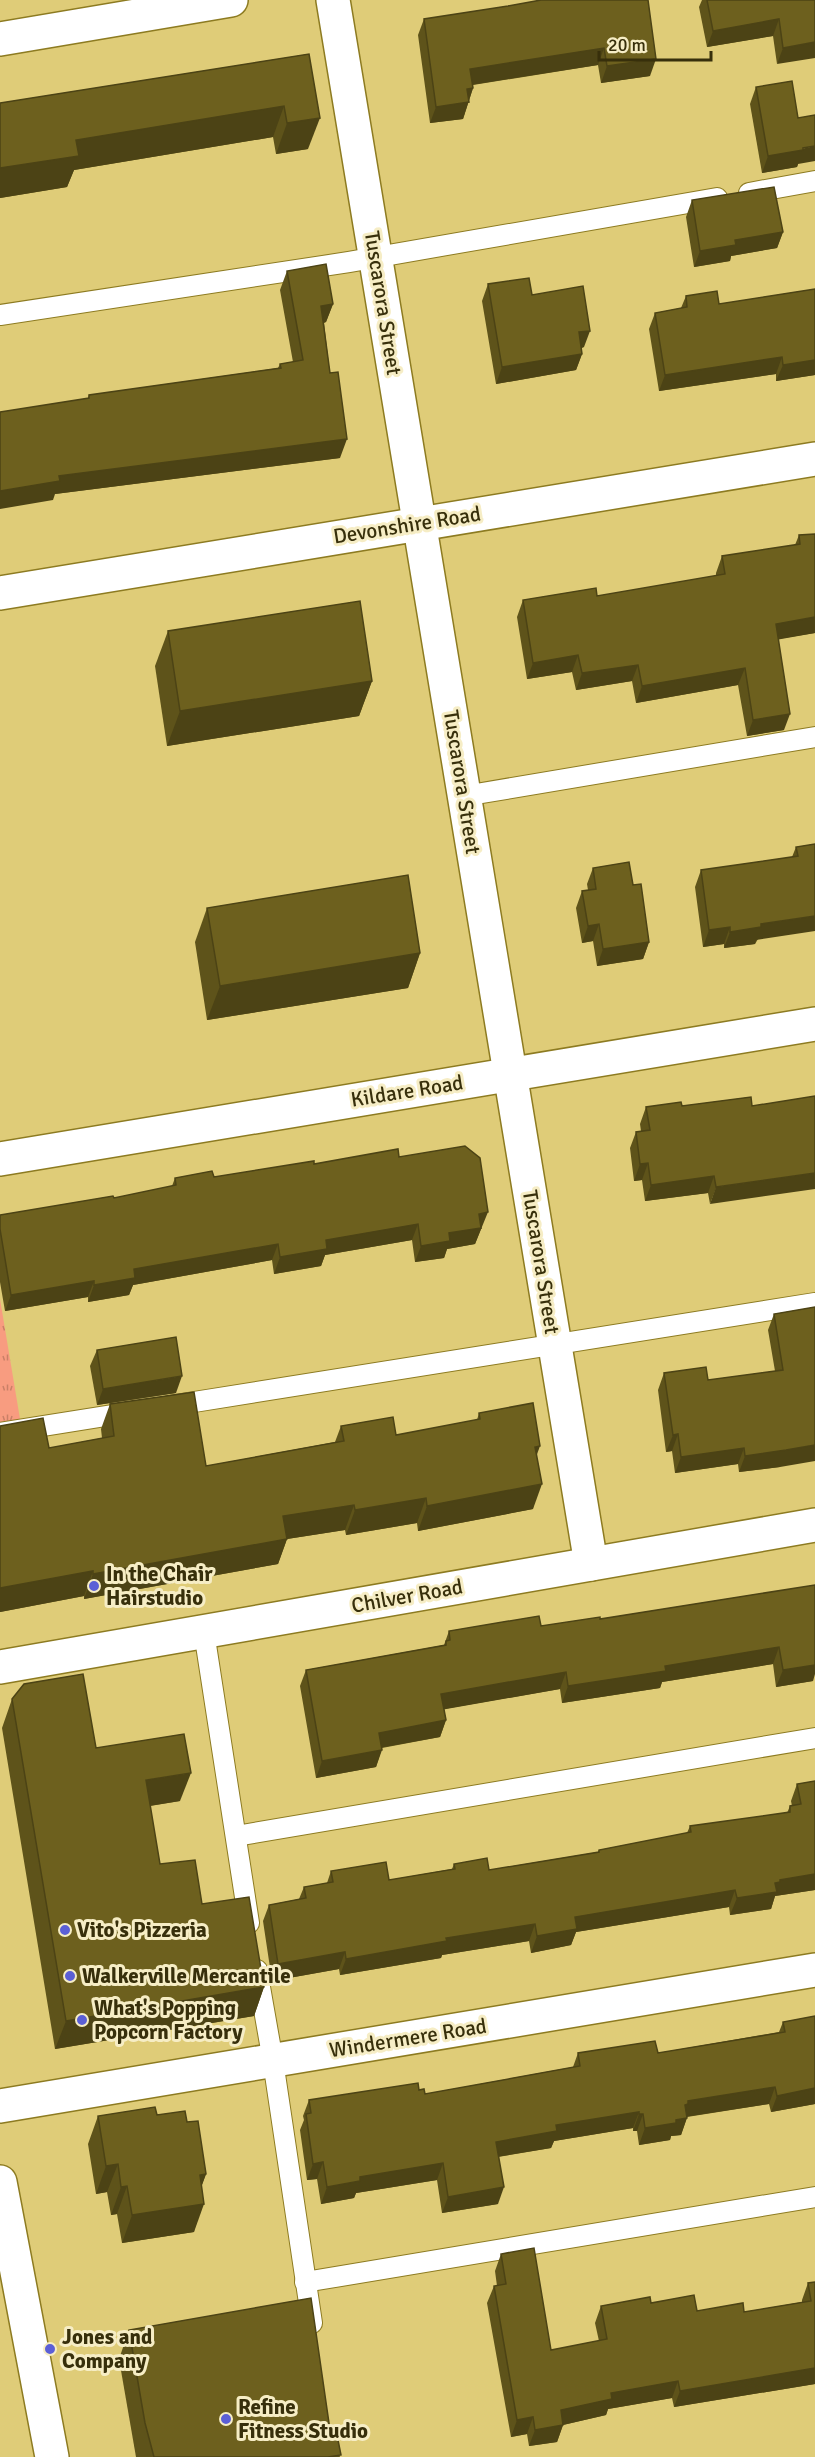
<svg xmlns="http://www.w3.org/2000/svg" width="815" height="2457" font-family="Signika,sans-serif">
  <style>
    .park { fill: url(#park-tufts) }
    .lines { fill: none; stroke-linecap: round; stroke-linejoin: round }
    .service-casing { stroke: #8d7b21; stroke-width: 22 }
    .minor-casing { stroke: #8d7b21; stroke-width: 36 }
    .secondary-casing { stroke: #8d7b21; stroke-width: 36 }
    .service { stroke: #fff; stroke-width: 20 }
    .minor { stroke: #fff; stroke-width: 33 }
    .secondary { stroke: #fff; stroke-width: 33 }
    .wall { fill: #5e531a }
    .shaded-wall { fill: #4c4315 }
    .building { fill: #6d601e; stroke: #4c4315; stroke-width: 1.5 }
    .poi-dot { fill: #5b5fd6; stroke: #f6edc5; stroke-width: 2 }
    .labels { text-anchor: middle; stroke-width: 6; stroke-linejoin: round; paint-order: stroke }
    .street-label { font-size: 21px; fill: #372f0b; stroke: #f6edc5 }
    .poi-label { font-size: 21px; font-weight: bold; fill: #372f0b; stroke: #f6edc5; text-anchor: start }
  </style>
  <defs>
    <pattern id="park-tufts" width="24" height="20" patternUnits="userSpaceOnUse" patternTransform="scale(1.5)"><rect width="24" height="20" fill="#f89c80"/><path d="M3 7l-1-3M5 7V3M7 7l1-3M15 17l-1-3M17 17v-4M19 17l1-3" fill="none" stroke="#ca8067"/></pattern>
  </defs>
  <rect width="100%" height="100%" fill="#dfcc78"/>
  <path class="park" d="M0 1299 20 1419 0 1423Z"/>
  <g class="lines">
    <g class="service-casing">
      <g id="service">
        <path d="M749 193 815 181"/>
        <path d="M0 315 349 262 717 198"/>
        <path d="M464 796 815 737"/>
        <path d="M169 1406 815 1303"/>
        <path d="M0 1433 131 1412"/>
        <path d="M204 1632 249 1923"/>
        <path d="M236 1836 815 1738"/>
        <path d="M257 1970 273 2061 312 2323"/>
        <path d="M305 2282 815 2197"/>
      </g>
    </g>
    <g class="minor-casing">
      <g id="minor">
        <path d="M333 0 591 1564"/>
        <path d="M0 39 231 0"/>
        <path d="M0 593 815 459"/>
        <path d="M0 1159 815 1024"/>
        <path d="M0 1667 815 1525"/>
        <path d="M0 2106 815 1970"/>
      </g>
    </g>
    <g class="secondary-casing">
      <path id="secondary" d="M0 2182 52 2457"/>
    </g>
    <use href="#service" class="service"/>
    <use href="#minor" class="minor"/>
    <use href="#secondary" class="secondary"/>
  </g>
  <g class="wall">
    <path d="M541 0 650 76 601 83 598 65 473 85V88L463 119 430 123 418 35 424 19 508 6Z"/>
    <path d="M702 0H815L777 64 773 36 707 47 699 7Z"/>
    <path d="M309 54 308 149 276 154 273 137 74 170 67 187 0 198V103Z"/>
    <path d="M756 87 798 164 797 167 762 173 750 104Z"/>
    <path d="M692 200 783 232 777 248 731 256 730 261 694 267 686 217Z"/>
    <path d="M287 271 333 304 326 322 324 323 340 458 55 494 53 500 89 395 278 368 280 364 293 362 280 290Z"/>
    <path d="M488 284 532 295 584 347 582 348V354L576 370 496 384 482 301Z"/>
    <path d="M815 289V375L776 381V374L659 391 649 329 655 313 681 308 686 296 719 304Z"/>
    <path d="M815 534V633L778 639 784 730 747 736 738 685 636 703 632 681 576 690 572 672 527 679 517 617 523 600 597 596 716 576V573L722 556 795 545 799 535Z"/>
    <path d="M168 631 372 681 359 716 167 746 155 666Z"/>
    <path d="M815 844 755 944 724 948V944L703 947 695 887 701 870 792 857 796 847Z"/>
    <path d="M593 868 633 885 649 942 643 959 597 966 593 941 582 943 576 908 582 891 588 890 587 884Z"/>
    <path d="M207 908 420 953 408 988 207 1020 195 942Z"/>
    <path d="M751 1097 710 1204 708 1193 645 1201 642 1180 634 1181 630 1148 636 1132 641 1131 640 1124 646 1107 682 1106Z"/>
    <path d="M399 1157 482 1229H481L475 1244 447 1249 444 1258 415 1262 412 1240 325 1255 321 1266 274 1274 272 1260 133 1285 129 1295 88 1302V1297L5 1311 0 1282V1215L114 1198 172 1186 175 1178 214 1177 314 1164Z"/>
    <path d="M815 1307 780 1467 739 1472 738 1464 675 1473 672 1451 666 1452 658 1390 664 1373 708 1380 775 1371 768 1330 774 1314Z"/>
    <path d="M97 1350 176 1393 97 1405 90 1366Z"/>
    <path d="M110 1404 206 1466 335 1442 341 1426 396 1435 477 1420 479 1413 537 1455 533 1509 418 1531 417 1523 346 1535 345 1530 287 1539 278 1564 84 1599V1596L0 1612V1426L49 1448 102 1438 101 1429Z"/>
    <path d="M815 1585 813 1681 776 1687 773 1664 662 1682 660 1688 562 1703 560 1689 444 1709 446 1720 440 1737 382 1748 376 1767 316 1778 300 1686 306 1670 444 1645 449 1631 541 1626 600 1619Z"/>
    <path d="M12 1699 96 1748 180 1801 150 1806 160 1864 202 1904 264 1987 254 2016 55 2049 2 1728Z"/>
    <path d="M815 1781V1890L775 1896 771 1909 730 1915 729 1907 576 1932 571 1945 531 1953 529 1941 442 1955 441 1958 340 1975 339 1969 272 1981 263 1921 269 1905 299 1899 304 1887 327 1883 331 1871 389 1880 452 1869 454 1864 489 1870 598 1852 599 1850 687 1833 690 1826 787 1813 790 1806H792L791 1801 797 1784Z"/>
    <path d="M815 2016V2104L771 2112 769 2104 687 2117 681 2135 671 2136 670 2140 639 2145 637 2131H633V2128L554 2141 551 2148 498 2157V2204L442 2213 437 2180 356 2193 354 2198 321 2204 317 2179 307 2180 300 2130 304 2120 303 2116 309 2100 419 2090 425 2094 573 2067 578 2053H658L779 2032 783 2022Z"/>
    <path d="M157 2115 187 2122 206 2174 201 2187 194 2232 122 2243 117 2214 111 2215 107 2192 96 2194 88 2144 98 2116Z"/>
    <path d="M501 2254 551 2350 599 2341 595 2323 601 2306 651 2303 697 2311 744 2312 802 2302V2300L808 2283 815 2282V2384L674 2407 672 2398 608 2409 606 2415 563 2425 557 2442 529 2446 527 2434 511 2437 487 2303 494 2286H497L495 2271Z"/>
    <path d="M129 2330 330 2430 340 2457H136L119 2359Z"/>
  </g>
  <g class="shaded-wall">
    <path d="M779 19 773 36 707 47 713 31Z"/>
    <path d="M815 42V58L777 64 783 48Z"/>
    <path d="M604 48 598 65 464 86 470 69Z"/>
    <path d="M656 59 650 76 601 83 607 66Z"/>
    <path d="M473 88 463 119 430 123 436 107 467 89Z"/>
    <path d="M284 106 273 137 74 170 67 187 0 198V168L76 140Z"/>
    <path d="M320 118 308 149 276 154 287 123Z"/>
    <path d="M815 146V161L798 164 797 167 762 173 768 156Z"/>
    <path d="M783 232 777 248 731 256 730 261 694 267 700 251 735 240Z"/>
    <path d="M333 304 326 322 314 325 321 306Z"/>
    <path d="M590 331 584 347 573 349 579 332Z"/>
    <path d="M582 354 576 370 496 384 502 367Z"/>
    <path d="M782 357 776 374 659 391 665 375Z"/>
    <path d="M815 360V375L776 381 783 365Z"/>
    <path d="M347 439 340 458 55 494 53 500 0 509V491L59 476Z"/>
    <path d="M815 617V633L770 641 776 624Z"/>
    <path d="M578 655 572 672 527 679 533 663Z"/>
    <path d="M638 665 632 681 576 690 582 673Z"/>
    <path d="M745 668 738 685 636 703 642 686Z"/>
    <path d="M372 681 359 716 167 746 180 711Z"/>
    <path d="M790 714 784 730 747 736 753 720Z"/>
    <path d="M815 916V931L756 940 755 944 724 948 730 932 761 924Z"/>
    <path d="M599 924 593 941 582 943 588 926Z"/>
    <path d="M730 927 724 944 703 947 709 930Z"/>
    <path d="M649 942 643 959 597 966 603 949Z"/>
    <path d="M420 953 408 988 207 1020 220 986Z"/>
    <path d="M648 1163 642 1180 634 1181 640 1164Z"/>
    <path d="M815 1173V1189L710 1204 716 1187Z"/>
    <path d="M714 1176 708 1193 645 1201 651 1185Z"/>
    <path d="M488 1212 475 1244 447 1249 444 1258 415 1262 421 1246 449 1233 479 1214Z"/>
    <path d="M418 1224 412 1240 325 1255 321 1266 274 1274 280 1257 326 1240Z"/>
    <path d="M278 1244 272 1260 133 1285 129 1295 88 1302 94 1285 134 1269Z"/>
    <path d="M94 1281 88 1297 5 1311 11 1295Z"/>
    <path d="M182 1376 176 1393 97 1405 103 1389Z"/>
    <path d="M678 1434 672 1451 666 1452 673 1435Z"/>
    <path d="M815 1445V1461L780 1467 739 1472 745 1456Z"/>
    <path d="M540 1446 531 1471 535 1447Z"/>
    <path d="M744 1448 738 1464 675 1473 681 1457Z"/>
    <path d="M542 1484 533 1509 418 1531 427 1506Z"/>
    <path d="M426 1498 417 1523 346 1535 355 1510Z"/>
    <path d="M354 1505 345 1530 274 1541 283 1516Z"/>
    <path d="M287 1539 278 1564 84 1599 93 1574Z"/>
    <path d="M93 1571 84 1596 0 1612V1588Z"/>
    <path d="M779 1647 773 1664 662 1682 660 1688 562 1703 568 1686 665 1666Z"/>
    <path d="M815 1663V1674L813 1681 776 1687 783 1670Z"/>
    <path d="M566 1672 560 1689 435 1711 441 1694Z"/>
    <path d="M446 1720 440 1737 373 1749 379 1733Z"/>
    <path d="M382 1750 376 1767 316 1778 322 1761Z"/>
    <path d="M191 1773 180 1801 136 1808 146 1780Z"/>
    <path d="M815 1874V1890L775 1896 771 1909 730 1915 737 1898 775 1883 780 1880Z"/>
    <path d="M735 1890 729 1907 576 1932 571 1945 531 1953 537 1936 575 1917Z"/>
    <path d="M535 1924 529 1941 442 1955 441 1958 340 1975 346 1959 446 1938Z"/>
    <path d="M345 1952 339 1969 272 1981 278 1964Z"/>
    <path d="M264 1987 254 2016 55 2049 66 2021Z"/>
    <path d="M775 2087 769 2104 684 2117 687 2118 681 2135 671 2136 670 2140 639 2145 645 2128 676 2120 688 2101Z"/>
    <path d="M815 2088V2104L771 2112 777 2096Z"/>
    <path d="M639 2112 633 2128 554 2141 551 2148 490 2158 496 2142 556 2125Z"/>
    <path d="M639 2114H643L637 2131H633Z"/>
    <path d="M323 2162 317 2179 307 2180 313 2164Z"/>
    <path d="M443 2163 437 2180 356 2193 354 2198 321 2204 327 2187 360 2177Z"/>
    <path d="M118 2164 107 2192 96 2194 106 2166Z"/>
    <path d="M206 2174 196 2202 200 2175Z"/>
    <path d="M127 2186 117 2214 111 2215 121 2187Z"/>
    <path d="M504 2187 498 2204 442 2213 448 2197Z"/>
    <path d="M204 2204 194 2232 122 2243 132 2215Z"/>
    <path d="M815 2368V2384L674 2407 680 2391Z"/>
    <path d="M678 2381 672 2398 608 2409 606 2415 554 2427 561 2410 611 2393Z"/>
    <path d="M533 2417 527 2434 511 2437 517 2420Z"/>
    <path d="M563 2425 557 2442 529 2446 535 2430Z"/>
  </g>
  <g class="building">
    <path d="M541 0H648L656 59 607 66 604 48 470 69 473 88 467 89 469 102 436 107 424 19 508 6Z"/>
    <path d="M707 0H815V42L783 48 779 19 713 31Z"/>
    <path d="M309 54 320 118 287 123 284 106 76 140 79 156 0 168V103Z"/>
    <path d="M792 81 798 118 815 115V146L803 148V150L768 156 756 87Z"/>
    <path d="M774 187 783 232 735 240 736 245 700 251 692 200Z"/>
    <path d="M326 264 333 304 321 306 330 373 338 372 347 439 59 476 60 481 0 491V412L89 398V395L281 368 280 364 303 360 287 271Z"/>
    <path d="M529 278 532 295 583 286 590 331 579 332 582 354 502 367 488 284Z"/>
    <path d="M815 289V360L783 365 782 357 665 375 655 313 687 307 686 296 717 291 719 304Z"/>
    <path d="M815 534V617L776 624 790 714 753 720 745 668 642 686 638 665 582 673 578 655 533 663 523 600 596 588 597 596 725 574 722 556 800 544 799 535Z"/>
    <path d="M360 601 372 681 180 711 168 631Z"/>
    <path d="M815 844V916L761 924V927L730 932V927L709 930 701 870 798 856 796 847Z"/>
    <path d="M629 862 633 885 641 884 649 942 603 949 599 924 588 926 582 891 596 889 593 868Z"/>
    <path d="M408 875 420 953 220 986 207 908Z"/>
    <path d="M815 1096V1173L716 1187 714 1176 651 1185 648 1163 640 1164 636 1132 650 1130 646 1107 681 1102 682 1106 751 1097 752 1106Z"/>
    <path d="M465 1146 480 1158 488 1212 479 1214 481 1228 449 1233 450 1241 421 1246 418 1224 326 1240 327 1249 280 1257 278 1244 134 1269 135 1278 94 1285V1281L11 1295 0 1229V1215L113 1196 114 1198 176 1185 175 1178 212 1171 214 1177 314 1161V1164L398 1149 399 1157Z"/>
    <path d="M815 1307V1445L786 1450 745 1456 744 1448 681 1457 678 1434 673 1435 664 1373 706 1367 708 1380 783 1370 774 1314Z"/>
    <path d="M176 1337 182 1376 103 1389 97 1350Z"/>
    <path d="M194 1392 206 1466 344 1441 341 1426 393 1417 396 1435 480 1419 479 1413 533 1403 540 1446 535 1447 542 1484 427 1506 426 1498 355 1510 354 1505 283 1516 287 1539 93 1574V1571L0 1588V1426L43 1418 49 1448 114 1436 110 1404Z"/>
    <path d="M815 1585V1665L783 1670 779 1647 665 1666 666 1671 568 1686 566 1672 441 1694 446 1720 379 1733 382 1750 322 1761 306 1670 446 1645V1641L450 1640 449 1631 539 1616 541 1626 600 1617V1619Z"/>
    <path d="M83 1674 96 1748 184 1734 191 1773 146 1780 160 1864 195 1860 202 1904 249 1897 264 1987 66 2021 12 1699 24 1684Z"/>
    <path d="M815 1781V1874L780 1880V1882L775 1883 777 1892 737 1898 735 1890 575 1917 577 1929 537 1936 535 1924 446 1938 447 1941 346 1959 345 1952 278 1964 269 1905 306 1898 304 1887 333 1882 331 1871 386 1862 389 1880 455 1869 454 1864 487 1858 489 1870 599 1852V1850L691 1832 690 1826 790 1812V1806L801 1804 797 1784Z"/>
    <path d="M815 2016V2088L777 2096 775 2087 688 2101V2104L685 2105 687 2118 676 2120V2123L645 2128 643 2114H639V2112L556 2125 557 2131 496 2142 504 2187 448 2197 443 2163 360 2177V2181L327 2187 323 2162 313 2164 306 2114 311 2113 309 2100 418 2083 419 2090 424 2089 425 2094 580 2066 578 2053 655 2041 658 2053 785 2032 783 2022Z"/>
    <path d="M155 2107 157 2115 185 2111 187 2122 198 2121 206 2174 200 2175 204 2204 132 2215 127 2186 121 2187 118 2164 106 2166 98 2116Z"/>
    <path d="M534 2248 551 2350 607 2339 601 2306 650 2297 651 2303 694 2295 697 2311 743 2303 744 2312 811 2301 808 2283 815 2282V2368L680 2391 678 2381 611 2393 612 2399 561 2410 563 2425 535 2430 533 2417 517 2420 494 2286 506 2284 501 2254Z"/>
    <path d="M311 2298 330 2430 338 2440 341 2455 328 2457H154L145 2423 129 2330Z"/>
  </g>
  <g class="poi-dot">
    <circle cx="94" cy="1586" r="6"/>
    <circle cx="65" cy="1930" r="6"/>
    <circle cx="70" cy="1976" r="6"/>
    <circle cx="82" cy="2020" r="6"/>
    <circle cx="50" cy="2349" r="6"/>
    <circle cx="226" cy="2419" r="6"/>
  </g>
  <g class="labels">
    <g class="street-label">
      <text transform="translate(383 303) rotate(81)" y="7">Tuscarora Street</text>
      <text transform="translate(407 525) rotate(-9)" y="7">Devonshire Road</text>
      <text transform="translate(462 782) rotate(81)" y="7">Tuscarora Street</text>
      <text transform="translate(407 1091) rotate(-9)" y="7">Kildare Road</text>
      <text transform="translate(541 1262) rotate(81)" y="7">Tuscarora Street</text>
      <text transform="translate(407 1596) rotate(-10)" y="7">Chilver Road</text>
      <text transform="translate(408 2038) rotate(-9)" y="7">Windermere Road</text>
    </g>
    <g class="poi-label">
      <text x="106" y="1581">In the Chair<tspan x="106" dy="24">Hairstudio</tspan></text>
      <text x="77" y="1937">Vito's Pizzeria</text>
      <text x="82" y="1983">Walkerville Mercantile</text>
      <text x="94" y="2015">What's Popping<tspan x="94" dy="24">Popcorn Factory</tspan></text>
      <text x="62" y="2344">Jones and<tspan x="62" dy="24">Company</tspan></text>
      <text x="238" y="2414">Refine<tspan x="238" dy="24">Fitness Studio</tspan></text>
    </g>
  </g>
  <path d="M599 51v9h112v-9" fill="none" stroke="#372f0b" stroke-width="3"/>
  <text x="608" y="51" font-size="18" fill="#372f0b" stroke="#f6edc5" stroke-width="4.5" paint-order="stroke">20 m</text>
</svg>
